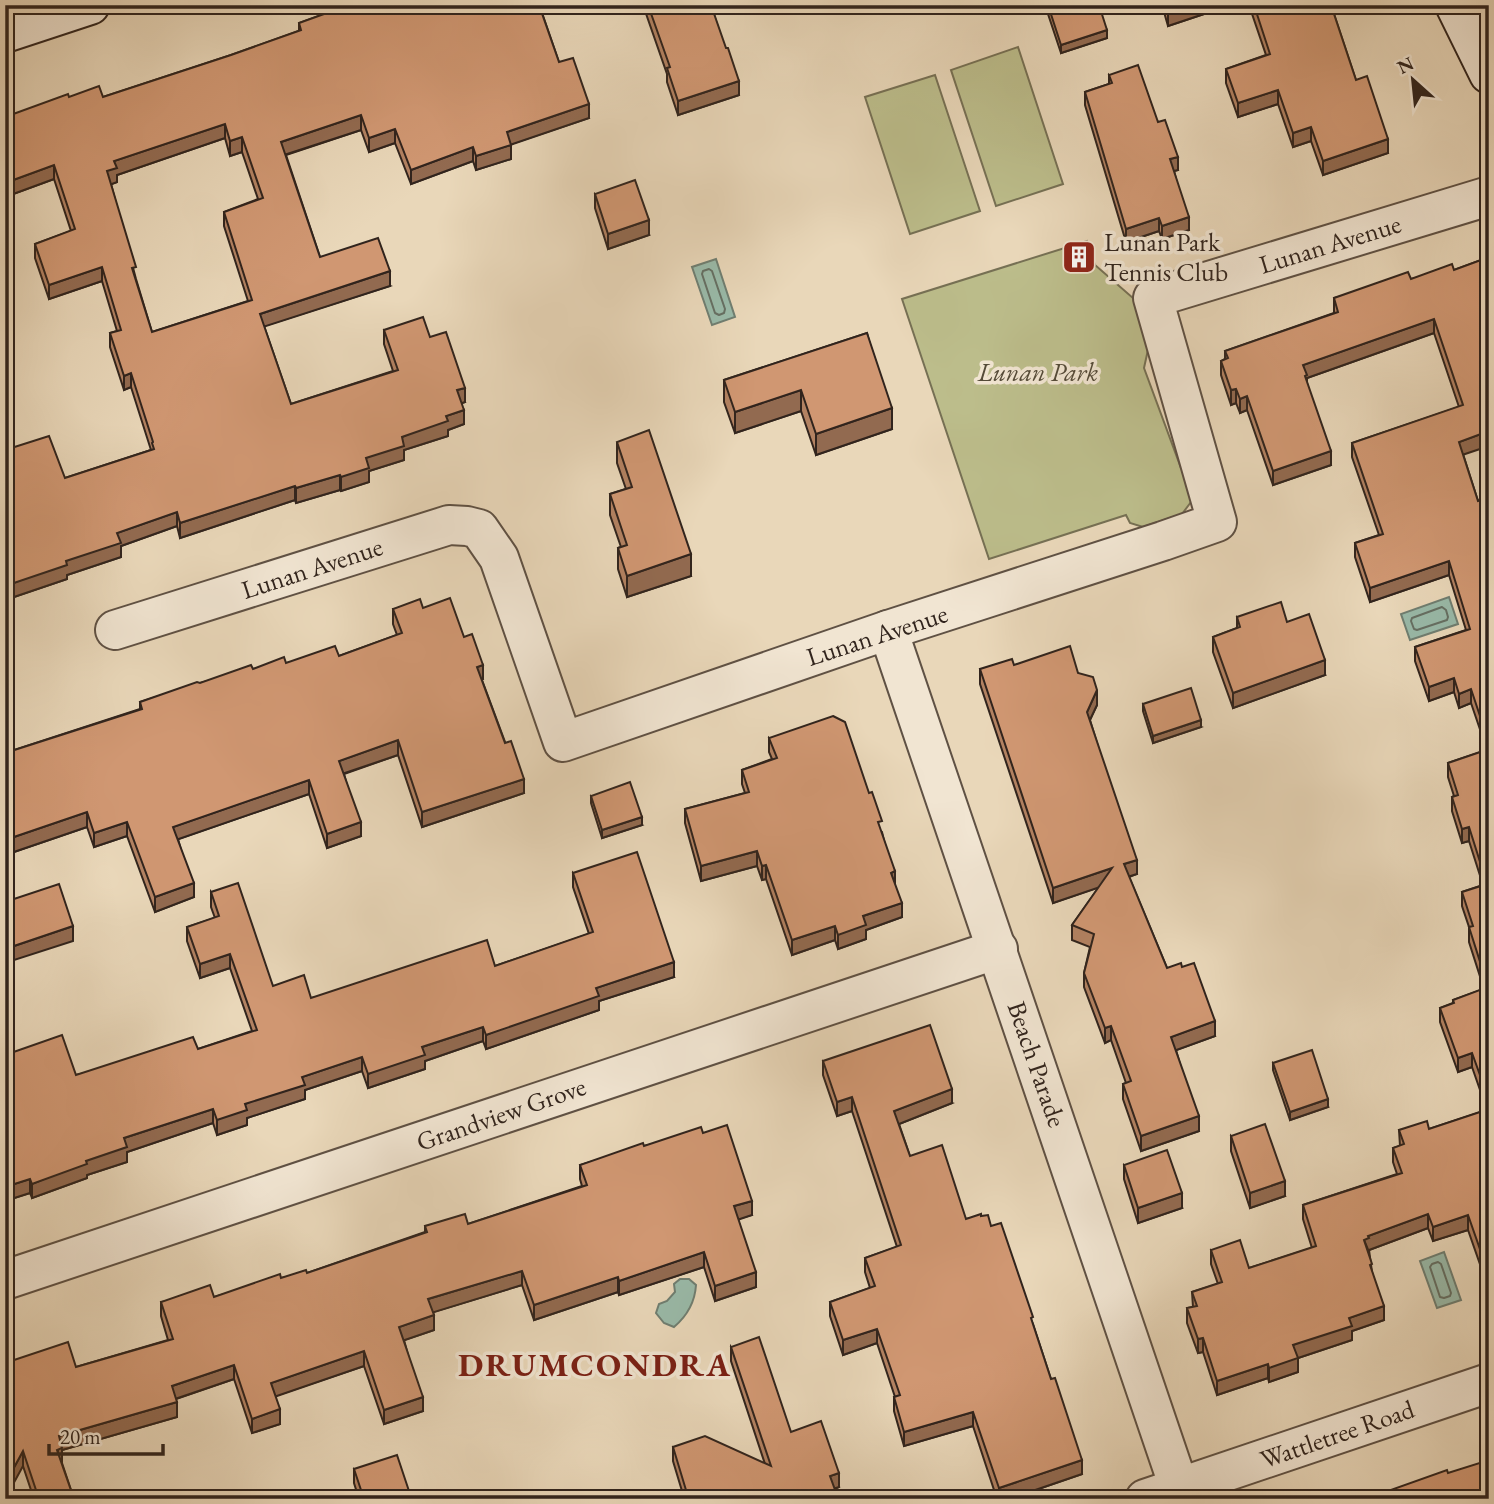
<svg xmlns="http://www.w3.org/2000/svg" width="1494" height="1504" font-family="'EB Garamond',serif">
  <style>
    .green { fill: #bcbd8b; stroke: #767054; stroke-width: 2 }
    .water { fill: #99baa9; stroke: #6f7e71; stroke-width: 2 }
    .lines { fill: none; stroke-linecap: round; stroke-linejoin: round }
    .shore { stroke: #656f63; stroke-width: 2 }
    .street-casing { stroke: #5f5144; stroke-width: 42 }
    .secondary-casing { stroke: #31241d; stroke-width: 42 }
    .street { stroke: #f1e5d2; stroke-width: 38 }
    .secondary { stroke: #f1e5d2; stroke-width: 38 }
    .wall { fill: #b38262; stroke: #31241d; stroke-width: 2; fill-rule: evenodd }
    .shaded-wall { fill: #926a50; stroke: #31241d; stroke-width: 2 }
    .building { fill: #d09772; stroke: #31241d; stroke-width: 2; fill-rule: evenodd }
    .labels { text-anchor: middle; stroke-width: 7; stroke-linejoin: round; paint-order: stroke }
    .poi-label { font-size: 26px; fill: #31241d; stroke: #f1e5d2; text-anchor: start }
    .street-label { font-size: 26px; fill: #31241d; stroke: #f1e5d2 }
    .park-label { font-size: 26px; font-style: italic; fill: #544a38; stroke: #f1e5d2 }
    .district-label { font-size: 33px; font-weight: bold; letter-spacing: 2px; fill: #7a1f14; stroke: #f1e5d2 }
  </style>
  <rect width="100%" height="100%" fill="#e9d7b9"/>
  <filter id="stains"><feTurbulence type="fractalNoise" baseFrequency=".00286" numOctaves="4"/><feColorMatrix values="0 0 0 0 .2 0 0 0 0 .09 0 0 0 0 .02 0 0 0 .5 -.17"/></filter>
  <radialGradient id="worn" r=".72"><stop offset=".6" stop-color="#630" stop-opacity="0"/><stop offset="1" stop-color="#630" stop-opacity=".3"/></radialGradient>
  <g class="green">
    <path d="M1018 47 1063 184 996 206 951 70Z"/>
    <path d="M935 75 980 211 910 234 865 97Z"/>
    <path d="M1087 241 1095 265 1141 305 1151 336 1144 368 1181 468 1193 469 1191 502 1182 514 1143 527 1130 523 1126 515 989 559 902 299Z"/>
  </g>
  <g class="water">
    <path d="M716 259 735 317 712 325 692 267Z"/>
    <path d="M1449 597 1458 624 1410 640 1401 614Z"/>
    <path d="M1444 1252 1461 1300 1437 1308 1420 1261Z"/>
    <path d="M680 1279H689L696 1285C695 1301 687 1316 674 1327L664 1323 656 1313 659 1304 667 1301 675 1292 674 1284Z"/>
  </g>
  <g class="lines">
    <g class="shore">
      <path d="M709 269 712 271 725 309 724 313 719 315 715 313 702 274 703 271Z"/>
      <path d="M1442 607 1446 610 1448 617 1447 620 1417 630 1414 629 1411 621 1412 618Z"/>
      <path d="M1438 1262 1441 1264 1451 1293 1450 1296 1444 1298 1440 1297 1430 1267 1432 1264Z"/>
    </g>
    <g class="street-casing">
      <g id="street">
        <path d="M115 630 449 525 467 526 479 529 499 558 563 742 888 630 1163 541 1217 522 1153 298 1489 196"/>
        <path d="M888 630 1183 1499"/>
        <path d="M5 1280 998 949"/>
        <path d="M1145 1499 1489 1383"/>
      </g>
    </g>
    <g class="secondary-casing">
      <g id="secondary">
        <path d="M1455 5 1489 74"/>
        <path d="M5 33 90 5"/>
      </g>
    </g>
    <use href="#street" class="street"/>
    <use href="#secondary" class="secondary"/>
  </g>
  <g class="wall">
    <path d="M349 5H544L540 7 559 62 589 118 511 144V159L476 170 473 161 411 184 395 143 369 152 361 130 286 155 320 257 390 286 264 326 291 404 393 371 384 344V330L430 337 465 402 461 403 464 424 448 430V436L404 450V460L369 471V482L341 491 340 490 296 503 295 500 180 538 177 526 121 546V557L67 575V579L11 598 7 586 5 450 65 478 151 450 131 387 124 390 110 347V333L117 331 102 281 49 299 35 258V244L71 231 54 179 5 197 69 97H103L231 55 299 31V23ZM225 138 230 156 242 152 258 199 224 212V226L248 301 152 332 136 279 111 184 117 182V175Z"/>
    <path d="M643 5H711L739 95 678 115 667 82V74Z"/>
    <path d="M1045 5H1099L1107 38 1061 53Z"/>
    <path d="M1162 5H1231L1168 26Z"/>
    <path d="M1249 5H1331L1356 80 1388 153 1323 175 1311 141 1293 147 1278 104 1238 117 1226 83V69L1266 55Z"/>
    <path d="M1109 75 1158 122 1178 170 1174 171 1189 230 1162 239 1159 231 1126 242 1085 105V92L1109 84Z"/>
    <path d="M595 194 649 235 608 249 595 208Z"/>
    <path d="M1481 260 1463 454 1478 501 1489 498V1290L1468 1230 1433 1241 1428 1228 1369 1250 1372 1272 1384 1320 1352 1331V1340L1298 1358V1372L1269 1382 1268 1378 1217 1395 1203 1352 1198 1353 1187 1323V1308L1193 1307 1192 1292 1218 1284 1211 1264V1250L1249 1268 1312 1248 1303 1219V1205L1397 1174 1393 1162V1148L1400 1146 1399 1130 1429 1129 1487 1110 1472 1067 1458 1072 1440 1022V1008L1453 1003V1000L1484 989 1469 942V927L1462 906V892L1483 885 1469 841 1462 843 1452 811V797L1454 796 1448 777V763L1487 750 1471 703 1459 708 1454 692 1429 701 1415 661V647L1466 630 1449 575 1370 602 1355 557V543L1379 535 1352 457V443L1459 407 1434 333 1307 378V383L1331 465 1273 485 1247 410 1240 413 1236 403 1231 405 1221 375V361L1225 359V351L1334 313V298L1411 279 1454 270Z"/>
    <path d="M867 333 892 429 816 455 801 411 735 433 724 402V380Z"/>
    <path d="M617 442 691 576 627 597 618 569V548L621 547 610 515V494L626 489 617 463Z"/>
    <path d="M423 608 464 637 483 679 482 680 524 793 422 827 398 755 344 774 361 836 327 848 309 794 178 839 194 897 155 912 127 836 94 847 87 827 5 855V753L140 709V702L200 683 253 669 286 663 339 656 397 635 393 624V609Z"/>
    <path d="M1237 617 1325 675 1233 708 1213 652V637L1237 628Z"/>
    <path d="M980 669 1078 673 1097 705 1090 720 1137 874 1129 877 1167 968 1215 1036 1176 1050 1199 1131 1141 1151 1123 1099V1084L1126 1083 1111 1040 1105 1043 1084 987V973L1090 947 1072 940V925L1099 887 1053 903 980 684Z"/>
    <path d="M1143 704 1201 727 1153 743 1143 711Z"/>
    <path d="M769 738 882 832 902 917 866 930V939L838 949 835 940 792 955 766 879 762 880 757 866 701 881 685 823V809L745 793 742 784V770L772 759 769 752Z"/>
    <path d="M591 796 642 825 602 838 591 803Z"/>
    <path d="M573 873 674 977 599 1001V1010L486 1049 483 1041 425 1061V1069L368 1088 362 1071 305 1090V1099L247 1118V1125L217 1135 213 1123 127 1152V1162L87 1175V1178L32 1198 30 1193 5 1201 76 1075 198 1049 252 1031 230 968 200 978 187 941V927L215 918 211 907V892L273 986 311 998 495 966 589 934 573 887Z"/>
    <path d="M823 1061 952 1103 899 1124 910 1156 966 1219 981 1216 991 1226 1033 1324 1082 1474 1009 1499H997L973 1426 904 1446 894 1411V1397H895L877 1343 843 1355 830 1316V1302L870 1288 865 1272V1258L897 1247 852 1111 837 1116 823 1075Z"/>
    <path d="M1273 1063 1328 1107 1290 1120 1273 1070Z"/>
    <path d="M703 1133 752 1215 738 1219 756 1287 715 1301 704 1267 619 1295 618 1292 534 1320 522 1285 433 1312 434 1330 404 1340 423 1411 384 1424 364 1366 275 1396 280 1424 252 1433 234 1379 176 1399 177 1417 62 1450V1463L74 1499H34L23 1466 5 1363 76 1367 168 1340 161 1316V1302L214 1297 281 1278 307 1273 425 1232V1226L468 1224 582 1186 580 1179V1165L644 1146Z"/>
    <path d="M1231 1136 1285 1196 1250 1208 1231 1151Z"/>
    <path d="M1124 1165 1182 1208 1138 1223 1124 1179Z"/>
    <path d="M731 1347 791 1432 839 1487 835 1489 682 1491 673 1461V1447L765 1464 731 1361Z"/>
    <path d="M354 1469 411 1499H359L354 1483Z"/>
  </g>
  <g class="shaded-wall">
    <path d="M1188 5H1231L1168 26V12Z"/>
    <path d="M1107 30V38L1061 53V45Z"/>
    <path d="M739 81V95L678 115V101Z"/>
    <path d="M1278 90V104L1238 117V103Z"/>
    <path d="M589 104V118L507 146V132Z"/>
    <path d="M361 115V130L281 156V142Z"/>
    <path d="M225 124V138L117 175V182L107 186V171L114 161Z"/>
    <path d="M1311 127V141L1293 147V133Z"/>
    <path d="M395 129V143L369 152V138Z"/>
    <path d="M242 137V152L230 156V141Z"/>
    <path d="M1388 139V153L1323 175V161Z"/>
    <path d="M511 145V159L476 170V156Z"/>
    <path d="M473 147V161L411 184V170Z"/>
    <path d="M1178 157V170L1170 172V159Z"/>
    <path d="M54 165V179L5 197V183Z"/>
    <path d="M1189 217V230L1162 239V226Z"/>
    <path d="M1159 218V231L1126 242V229Z"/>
    <path d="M649 220V235L608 249V234Z"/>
    <path d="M102 267V281L49 299V285Z"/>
    <path d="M390 271V286L260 328V314Z"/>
    <path d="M1434 319V333L1307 378V389L1303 365Z"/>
    <path d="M131 373V387L124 390V376Z"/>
    <path d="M465 388V402L457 405V390Z"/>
    <path d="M1236 389V403L1231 405V390Z"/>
    <path d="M801 390V411L735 433V412Z"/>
    <path d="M1247 396V410L1240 413V399Z"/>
    <path d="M892 408V429L816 455V434Z"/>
    <path d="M464 410V424L448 430V436L404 450V460L369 471V482L341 491V477L366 458 402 437 446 416Z"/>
    <path d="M1489 431V446L1459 456V442Z"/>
    <path d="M1331 451V465L1273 485V471Z"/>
    <path d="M340 475V490L296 503V488Z"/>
    <path d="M295 486V500L180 538V523Z"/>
    <path d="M177 512V526L121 546V557L67 575V579L11 598V584L66 561 117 533Z"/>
    <path d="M691 554V576L627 597V576Z"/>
    <path d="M1449 561V575L1370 602V588Z"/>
    <path d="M7 572V586L5 587V573Z"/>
    <path d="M1325 660V675L1233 708V693Z"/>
    <path d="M483 665V679L477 682V667Z"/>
    <path d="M1454 678V692L1429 701V687Z"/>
    <path d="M1471 689V703L1459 708V694Z"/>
    <path d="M1097 690V705L1087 726V712Z"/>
    <path d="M1201 720V727L1153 743V736Z"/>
    <path d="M398 740V755L339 775V761Z"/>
    <path d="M524 779V793L422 827V812Z"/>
    <path d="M309 780V794L173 841V827Z"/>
    <path d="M87 812V827L5 855V840Z"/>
    <path d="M642 817V825L602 838V830Z"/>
    <path d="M127 822V836L94 847V833Z"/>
    <path d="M361 822V836L327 848V834Z"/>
    <path d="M1469 827V841L1462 843V829Z"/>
    <path d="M757 851V866L701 881V866Z"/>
    <path d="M1137 860V874L1124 878V864Z"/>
    <path d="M766 865V879L762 880V866Z"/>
    <path d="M1112 868V883L1053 903V888Z"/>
    <path d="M895 871V886L891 873Z"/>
    <path d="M194 883V897L155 912V897Z"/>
    <path d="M902 903V917L866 930V939L838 949V935L863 916Z"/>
    <path d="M73 926V941L5 963V949Z"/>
    <path d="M835 926V940L792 955V940Z"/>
    <path d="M230 954V968L200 978V964Z"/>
    <path d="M674 962V977L599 1001V1010L486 1049V1035L596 988Z"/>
    <path d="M1215 1021V1036L1171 1052V1037Z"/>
    <path d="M1111 1026V1040L1105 1043V1028Z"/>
    <path d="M483 1027V1041L425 1061V1069L368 1088V1074L422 1047Z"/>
    <path d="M1472 1053V1067L1458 1072V1058Z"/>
    <path d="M362 1057V1071L305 1090V1099L247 1118V1125L217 1135V1120L245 1104 302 1077Z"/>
    <path d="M952 1089V1103L894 1126V1111Z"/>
    <path d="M852 1097V1111L837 1116V1102Z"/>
    <path d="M1328 1099V1107L1290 1120V1112Z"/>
    <path d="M213 1109V1123L127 1152V1162L87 1175V1178L32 1198V1184L86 1161 124 1138Z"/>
    <path d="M1199 1116V1131L1141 1151V1136Z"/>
    <path d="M30 1179V1193L5 1201V1187Z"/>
    <path d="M1285 1181V1196L1250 1208V1193Z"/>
    <path d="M1182 1193V1208L1138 1223V1208Z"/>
    <path d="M752 1201V1215L734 1221V1206Z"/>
    <path d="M1428 1214V1228L1369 1250V1252L1364 1240 1368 1236Z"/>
    <path d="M1468 1215V1230L1433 1241V1227Z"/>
    <path d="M704 1252V1267L619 1295V1281Z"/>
    <path d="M522 1271V1285L428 1314V1299Z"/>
    <path d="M756 1272V1287L715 1301V1286Z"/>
    <path d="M618 1277V1292L534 1320V1305Z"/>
    <path d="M1384 1306V1320L1352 1331V1340L1298 1358V1372L1269 1382V1368L1293 1345 1349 1318Z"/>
    <path d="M434 1315V1330L399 1342V1327Z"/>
    <path d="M877 1329V1343L843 1355V1340Z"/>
    <path d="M1203 1338V1352L1198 1353V1339Z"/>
    <path d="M364 1351V1366L271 1398V1383Z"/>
    <path d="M1268 1364V1378L1217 1395V1381Z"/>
    <path d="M234 1365V1379L172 1400V1386Z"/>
    <path d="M423 1397V1411L384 1424V1410Z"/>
    <path d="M177 1402V1417L62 1450V1463L57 1465 59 1436Z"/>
    <path d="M280 1409V1424L252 1433V1419Z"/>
    <path d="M973 1412V1426L904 1446V1432Z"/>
    <path d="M23 1451V1466L5 1499V1484Z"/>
    <path d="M1082 1460V1474L1009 1499H999V1488Z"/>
    <path d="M839 1473V1487L830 1490V1476Z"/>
  </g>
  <g class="building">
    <path d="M349 5H539L559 62 573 58 589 104 507 132 511 145 476 156 473 147 411 170 395 129 369 138 361 115 281 142 320 257 378 238 390 271 260 314 291 404 398 370 384 330 423 317 430 337 446 332 465 388 457 390 464 410 446 416 448 421 402 437 404 446 366 458 369 468 341 477 340 475 296 488 295 486 180 523 177 512 117 533 121 543 66 561 67 565 11 584 7 572 5 573V450L49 436 65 478 154 449 152 443 153 442 131 373 124 376 110 333 121 330 102 267 49 285 35 244 75 229 54 165 5 183V117L68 94 69 97 99 86 103 97 231 55 301 30 299 23ZM225 124 230 141 242 137 263 198 224 212 252 300 152 332 132 268 136 267 107 171 117 168 114 161Z"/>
    <path d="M648 5H711L726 48H728L739 81 678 101 667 68 670 67Z"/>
    <path d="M1048 5H1099L1107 30 1061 45Z"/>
    <path d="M1166 5H1188L1168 12Z"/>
    <path d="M1254 5H1331L1356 80 1367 76 1388 139 1323 161 1311 127 1293 133 1278 90 1238 103 1226 69 1270 54Z"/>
    <path d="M1138 65 1158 122 1165 120 1178 157 1170 159 1189 217 1162 226 1159 218 1126 229 1085 92 1112 83 1109 75Z"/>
    <path d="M635 180 649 220 608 234 595 194Z"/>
    <path d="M1481 260 1489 282V431L1459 442 1478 501 1489 498V743L1471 689 1459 694 1454 678 1429 687 1415 647 1470 629 1449 561 1370 588 1355 543 1383 534 1352 443 1463 405 1434 319 1303 365 1307 375 1305 376 1331 451 1273 471 1247 396 1240 399 1236 389 1231 390 1221 361 1228 358 1225 351 1338 312 1334 298 1408 272 1411 279 1452 264 1454 270Z"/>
    <path d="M867 333 892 408 816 434 801 390 735 412 724 380Z"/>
    <path d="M649 430 691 554 627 576 618 548 627 545 610 494 632 487 617 442Z"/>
    <path d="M450 598 464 637 472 634 483 665 477 667 505 743 511 741 524 779 422 812 398 740 339 761 361 822 327 834 309 780 173 827 194 883 155 897 127 822 94 833 87 812 5 840V753L142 709 140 702 197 682 200 683 251 665 253 669 284 657 286 663 335 646 339 656 402 633 393 609 420 599 423 608Z"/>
    <path d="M1281 602 1287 622 1309 614 1325 660 1233 693 1213 637 1240 627 1237 617Z"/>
    <path d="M1070 646 1078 673 1093 677 1097 690 1087 712 1137 860 1124 864 1167 968 1181 963 1182 967 1194 963 1215 1021 1171 1037 1199 1116 1141 1136 1123 1084 1131 1081 1111 1026 1105 1028 1084 973 1094 934 1072 925 1112 868 1053 888 980 669 1012 659 1014 665Z"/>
    <path d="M1191 688 1201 720 1153 736 1143 704Z"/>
    <path d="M833 716 845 722 869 793 872 792 882 821 878 822 895 871 891 873 902 903 863 916 866 925 838 935 835 926 792 940 766 865 762 866 757 851 701 866 685 809 749 792 742 770 777 758 769 738Z"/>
    <path d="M1489 749V1100L1472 1053 1458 1058 1440 1008 1454 1003 1453 1000 1488 987 1469 927 1473 926 1462 892 1487 884 1469 827 1462 829 1452 797 1458 795 1448 763Z"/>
    <path d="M630 782 642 817 602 830 591 796Z"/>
    <path d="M637 852 674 962 596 988 599 996 486 1035 483 1027 422 1047 425 1055 368 1074 362 1057 302 1077 305 1085 245 1104 247 1110 217 1120 213 1109 124 1138 127 1147 86 1161 87 1164 32 1184 30 1179 5 1187V1055L62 1035 76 1075 193 1037 198 1049 257 1030 230 954 200 964 187 927 219 916 211 892 238 883 273 986 304 975 311 998 487 940 495 966 593 932 573 873Z"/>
    <path d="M59 884 73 926 5 949V890L10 888 14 899Z"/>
    <path d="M930 1025 952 1089 894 1111 910 1156 942 1145 966 1219 981 1214V1216L988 1215 991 1226 1001 1223 1033 1317 1031 1318 1051 1379 1055 1378 1082 1460 999 1488 973 1412 904 1432 894 1397 900 1395 877 1329 843 1340 830 1302 875 1286 865 1258 901 1245 852 1097 837 1102 823 1061Z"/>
    <path d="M1312 1050 1328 1099 1290 1112 1273 1063Z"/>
    <path d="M1489 1109V1275L1468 1215 1433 1227 1428 1214 1368 1236 1369 1238 1364 1240 1372 1264 1370 1265 1384 1306 1349 1318 1352 1326 1293 1345 1298 1358 1269 1368 1268 1364 1217 1381 1203 1338 1198 1339 1187 1308 1197 1306 1192 1292 1222 1282 1211 1250 1240 1240 1249 1268 1316 1246 1303 1205 1402 1173 1393 1148 1404 1144 1399 1130 1427 1121 1429 1129Z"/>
    <path d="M1265 1124 1285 1181 1250 1193 1231 1136Z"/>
    <path d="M727 1125 752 1201 734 1206 756 1272 715 1286 704 1252 619 1281 618 1277 534 1305 522 1271 428 1299 434 1315 399 1327 423 1397 384 1410 364 1351 271 1383 280 1409 252 1419 234 1365 172 1386 177 1402 59 1436 62 1448 57 1450 74 1499H39L23 1451 5 1484V1363L68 1342 76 1367 173 1339 161 1302 210 1285 214 1297 280 1274 281 1278 306 1270 307 1273 427 1232 425 1226 465 1214 468 1224 587 1185 580 1165 643 1143 644 1146 701 1127 703 1133Z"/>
    <path d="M1167 1150 1182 1193 1138 1208 1124 1165Z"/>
    <path d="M759 1337 791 1432 821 1421 839 1473 830 1476 838 1498 660 1499 686 1490 673 1447 705 1436 771 1466 731 1347Z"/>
    <path d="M397 1455 411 1497 405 1499H364L354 1469Z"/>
    <path d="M1489 1460V1499H1388L1385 1492 1447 1470 1448 1473Z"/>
  </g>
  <defs>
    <g id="building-square" transform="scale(1.75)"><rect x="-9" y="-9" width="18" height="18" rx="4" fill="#8f2418" stroke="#f1e5d2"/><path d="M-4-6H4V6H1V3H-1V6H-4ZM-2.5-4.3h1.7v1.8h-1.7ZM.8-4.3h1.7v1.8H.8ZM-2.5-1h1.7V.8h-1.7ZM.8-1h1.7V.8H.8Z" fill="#fff"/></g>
  </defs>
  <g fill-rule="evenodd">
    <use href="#building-square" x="1079" y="257"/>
  </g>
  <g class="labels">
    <g class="poi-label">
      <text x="1104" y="251">Lunan Park<tspan x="1104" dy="30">Tennis Club</tspan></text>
    </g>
    <g class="street-label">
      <text transform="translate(1330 244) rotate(-17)" y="9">Lunan Avenue</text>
      <text transform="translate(312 568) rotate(-18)" y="9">Lunan Avenue</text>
      <text transform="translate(877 635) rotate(-18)" y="9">Lunan Avenue</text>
      <text transform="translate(1037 1064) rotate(71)" y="9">Beach Parade</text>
      <text transform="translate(501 1114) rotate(-19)" y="9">Grandview Grove</text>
      <text transform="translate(1337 1434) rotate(-19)" y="9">Wattletree Road</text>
    </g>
    <g class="park-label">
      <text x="1038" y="381">Lunan Park</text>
    </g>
    <g class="district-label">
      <text x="595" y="1376">DRUMCONDRA</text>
    </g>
  </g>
  <rect width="1494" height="1504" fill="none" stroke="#e9d7b9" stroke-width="28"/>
  <rect x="7" y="7" width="1480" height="1490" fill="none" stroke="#31241d" stroke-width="3.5"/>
  <rect x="14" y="14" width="1466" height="1476" fill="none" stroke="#31241d" stroke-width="2"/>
  <g transform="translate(1413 80) rotate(333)" stroke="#f1e5d2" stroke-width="5" paint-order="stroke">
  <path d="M0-5L12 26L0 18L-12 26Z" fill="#31241d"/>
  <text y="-10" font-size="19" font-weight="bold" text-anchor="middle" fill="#31241d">N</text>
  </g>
  <path d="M49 1444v10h114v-10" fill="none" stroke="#31241d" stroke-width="3.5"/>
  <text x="60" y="1444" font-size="21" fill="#31241d" stroke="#f1e5d2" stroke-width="5" paint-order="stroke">20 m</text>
  <rect width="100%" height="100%" filter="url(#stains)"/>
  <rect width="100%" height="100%" fill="url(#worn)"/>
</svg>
